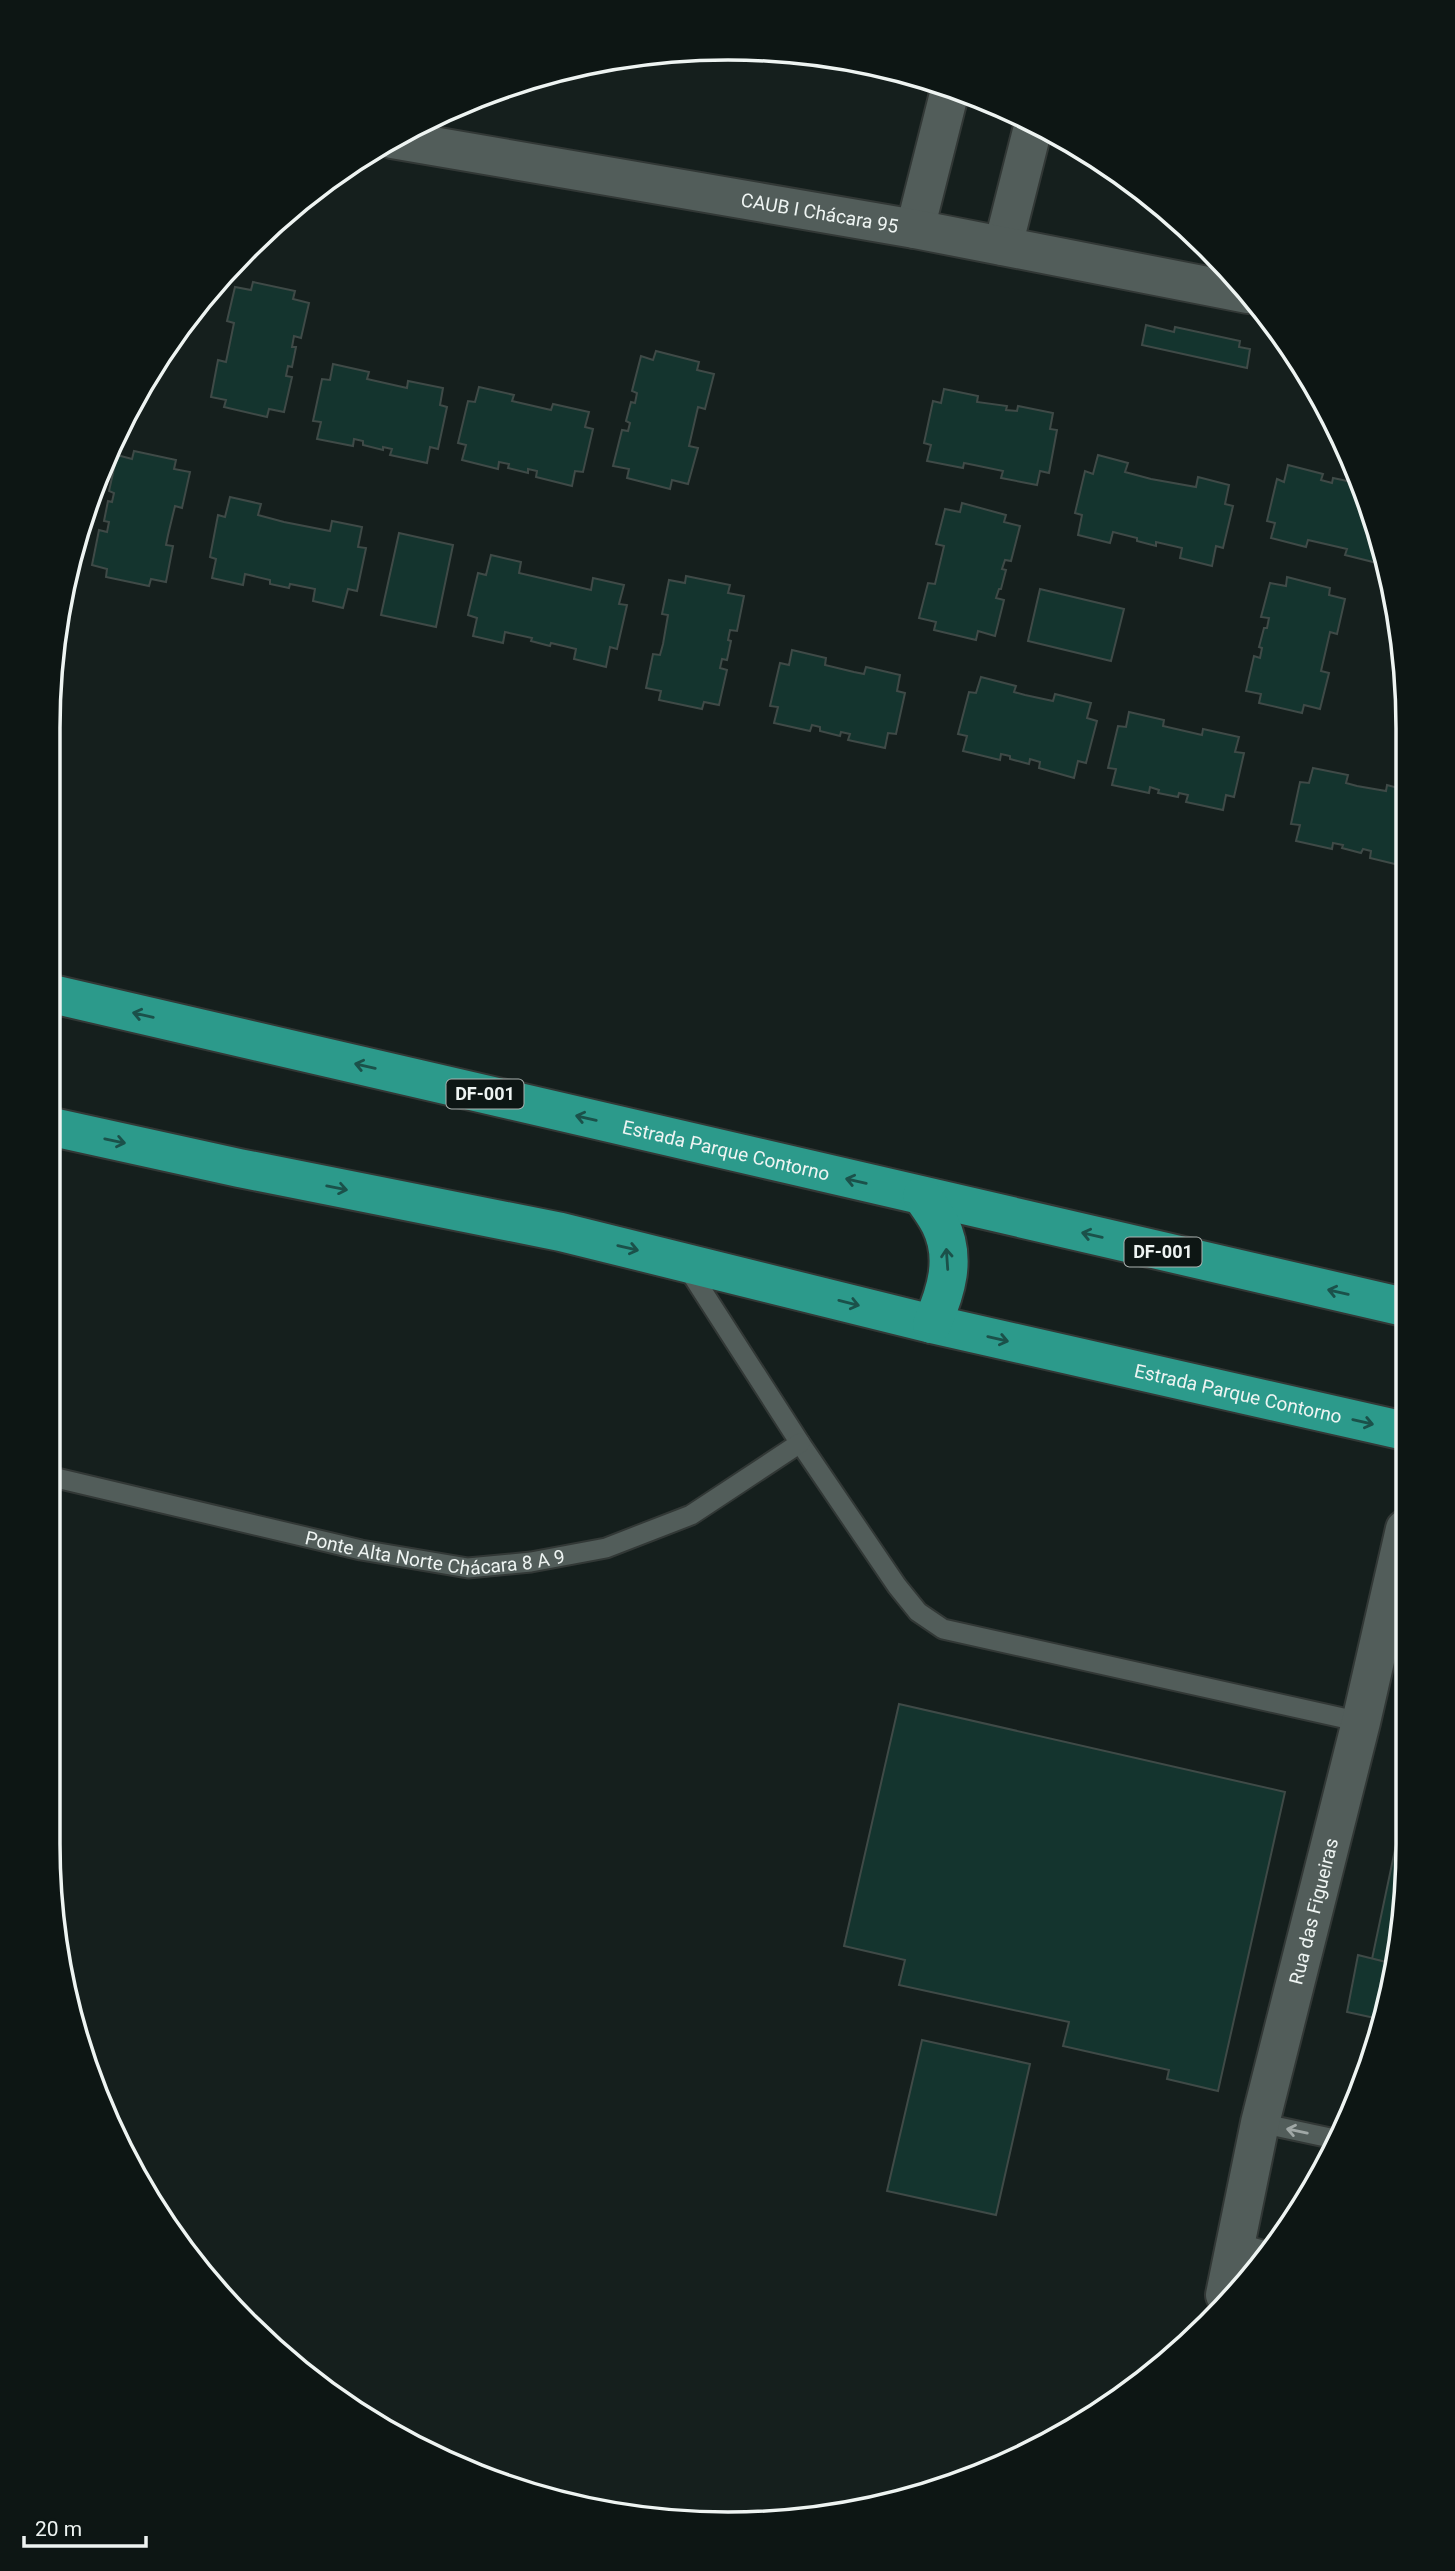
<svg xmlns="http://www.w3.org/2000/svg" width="1455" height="2571" font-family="Roboto,sans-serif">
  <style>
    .building { fill: #14342e; stroke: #3f4a47; stroke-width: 2 }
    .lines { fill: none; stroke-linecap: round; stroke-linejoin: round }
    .service-casing { stroke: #323836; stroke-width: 23 }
    .minor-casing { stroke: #323836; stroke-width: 42 }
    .tertiary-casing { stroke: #323836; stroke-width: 42 }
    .trunk-casing { stroke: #323836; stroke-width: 42 }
    .service { stroke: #525d5a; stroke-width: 19 }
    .minor { stroke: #525d5a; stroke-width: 38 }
    .tertiary { stroke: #525d5a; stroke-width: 38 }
    .trunk { stroke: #2c9a8b; stroke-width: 38 }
    .oneway { stroke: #1b514a }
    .oneway2 { stroke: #a0a8a6 }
    .labels { text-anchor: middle; stroke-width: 5; stroke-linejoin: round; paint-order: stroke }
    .shield { fill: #0d1614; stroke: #aab1af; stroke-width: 2 }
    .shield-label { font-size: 18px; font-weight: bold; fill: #eef4f2 }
    .street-label { font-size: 19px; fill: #eef4f2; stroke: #0d1614 }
    .rim { fill: none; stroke: #eef4f2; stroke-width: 3.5 }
  </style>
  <rect width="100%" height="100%" fill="#151f1d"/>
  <g class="building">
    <path d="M253 282 295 291 293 299 309 303 301 338 294 336 292 347H296L292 367 288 366 286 376 292 377 284 412 269 409 267 417 224 407 226 400 211 397 218 360 226 362 234 323 227 321 235 287 251 290Z"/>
    <path d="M1146 325 1174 332 1175 327 1240 341 1239 347 1250 349 1247 368 1142 345Z"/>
    <path d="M656 351 699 362 697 370 714 374 705 409 698 407 689 446 698 448 688 484 672 480 670 489 627 478 629 469 613 466 622 430 628 431 630 423 626 421 631 402 635 403 637 393 632 391 641 356 653 360Z"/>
    <path d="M333 364 369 372 367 379 407 388 408 381 443 388 440 405 447 407 438 449 430 447 427 463 390 455 392 449 383 447V450L363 445V441L354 439 353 446 317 439 321 422 313 421 322 379 330 380Z"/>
    <path d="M479 387 514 395 512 401 551 410 553 404 589 412 585 427 593 429 583 472 575 471 572 486 536 477 537 471 528 469V473L508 468 509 464 499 462 498 469 462 460 466 445 458 443 468 401 475 402Z"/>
    <path d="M944 389 978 396 977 402 1007 406 1006 410 1017 411 1018 406 1053 413 1050 429 1057 430 1049 473 1040 471 1037 485 1001 478 1003 471 974 465 964 463 963 468 927 461 931 445 924 443 933 401 941 403Z"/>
    <path d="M134 451 176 460 174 469 190 472 182 508 175 506 168 535 166 545 173 546 166 582 151 579 149 586 106 577 107 569 92 565 99 530 107 532 109 522 104 521 108 501 112 502 114 493 109 491 117 455 132 459Z"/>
    <path d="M1098 455 1128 463 1125 472 1151 479 1196 487 1198 477 1229 485 1225 504 1233 506 1223 548 1216 546 1212 566 1180 558 1182 548 1156 542V546L1137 541V538L1113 532 1110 543 1078 535 1082 515 1075 513 1085 471 1093 474Z"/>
    <path d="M1288 465 1323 474 1321 480 1332 483 1333 478 1352 482 1351 486 1361 487 1372 508 1383 558 1381 564 1345 555 1347 549 1308 540 1306 547 1271 538 1275 523 1267 521 1277 479 1284 482Z"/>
    <path d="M230 497 261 504 258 515 284 522 330 531 332 521 362 527 358 547 366 548 357 591 348 589 343 608 313 601 315 589 290 584 289 588 270 584V580L245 574 243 585 212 578 216 559 210 557 218 515 225 517Z"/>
    <path d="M962 503 1006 515 1004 522 1020 526 1011 561 1005 560 1002 569 1006 570 1001 589H999L996 598 1004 600 995 636 978 631 976 640 934 630 936 622 919 618 928 583 935 584 944 546 936 544 945 509 960 512Z"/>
    <path d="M399 533 453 545 436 627 381 615Z"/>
    <path d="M491 555 521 562 519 573 545 579 591 590 593 578 624 585 619 604 627 605 617 649 610 647 606 667 574 659 576 649 551 643 550 646 531 641 532 638 505 632 503 643 473 636 477 618 468 615 478 573 486 575Z"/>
    <path d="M686 576 730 585 728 593 744 596 737 631 730 630 728 640 731 641 727 660 722 659 720 668 727 670 719 705 704 702 702 709 659 700 661 691 646 688 653 654 660 655 663 644 668 615 662 614 669 580 685 583Z"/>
    <path d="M1287 577 1330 588 1329 595 1345 599 1337 634 1330 632 1321 671 1329 673 1320 709 1304 705 1302 713 1259 703 1261 694 1246 691 1254 656 1260 658 1262 648 1259 647 1264 628H1267L1269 618 1261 617 1270 583 1286 586Z"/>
    <path d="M1040 589 1124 609 1111 661 1028 641Z"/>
    <path d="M792 650 826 658 825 665 854 672 864 674 866 667 900 675 897 691 905 693 896 734 888 733 885 748 848 740 850 734 841 732 840 736 820 731V727L812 725 810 731 774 723 778 707 770 706 780 663 789 665Z"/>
    <path d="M981 677 1016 686 1014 692 1025 695 1053 701 1055 694 1091 703 1087 718 1097 721 1086 763 1078 761 1074 778 1039 768 1040 762 1030 759 1029 764 1010 759V756L1001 754 1000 760 963 751 967 736 958 734 969 692 976 693Z"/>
    <path d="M1129 712 1164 720 1163 726 1202 735 1203 729 1239 737 1235 752 1244 753 1234 797 1226 795 1223 810 1186 802 1188 795 1179 793 1178 797 1158 793 1159 790 1150 787 1149 793 1112 785 1116 769 1108 768 1118 726 1126 727Z"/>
    <path d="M1313 768 1348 775 1346 783 1357 786 1386 791 1387 785 1402 789 1403 866 1370 858 1371 851 1363 849 1361 853 1342 848 1343 845 1333 843 1332 849 1296 841 1300 825 1291 824 1300 782 1309 783Z"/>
    <path d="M899 1704 1285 1792 1218 2091 1167 2079 1169 2070 1063 2046 1069 2022 899 1985 905 1960 844 1946Z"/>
    <path d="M1404 1807 1406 1888 1394 1964 1372 1959Z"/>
    <path d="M1358 1955 1394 1964 1384 2020 1347 2012Z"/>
    <path d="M922 2040 1030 2064 996 2215 887 2191Z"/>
  </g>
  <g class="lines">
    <g class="service-casing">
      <g id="service">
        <path d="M685 1264 800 1443 897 1586 918 1612 943 1629 1361 1722"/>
        <path id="s1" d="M48 1476 361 1550 468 1568 531 1562 606 1548 691 1515 800 1443"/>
        <path d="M1260 2123 1335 2139"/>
        <path d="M1236 2243 1262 2250"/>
      </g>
    </g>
    <g class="minor-casing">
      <g id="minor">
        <path d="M915 229 951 86"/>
        <path d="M1003 246 1034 123"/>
      </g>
    </g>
    <g class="tertiary-casing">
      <g id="tertiary">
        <path id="s2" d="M392 139 915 229 1248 294"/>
        <path id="s3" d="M1225 2295 1260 2123 1361 1722 1405 1529"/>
      </g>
    </g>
    <g class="trunk-casing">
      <g id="trunk">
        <path id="s4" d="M48 993 1404 1307"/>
        <path id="s5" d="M48 1126 239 1168 561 1232 932 1324 1405 1431"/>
        <path d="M922 1196C928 1205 935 1214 940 1224 957 1258 946 1292 932 1324"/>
      </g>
    </g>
    <use href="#service" class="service"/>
    <use href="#minor" class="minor"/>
    <use href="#tertiary" class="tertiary"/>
    <use href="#trunk" class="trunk"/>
  </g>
  <defs><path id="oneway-shaft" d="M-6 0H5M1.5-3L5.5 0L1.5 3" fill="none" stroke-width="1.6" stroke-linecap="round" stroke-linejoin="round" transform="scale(1.75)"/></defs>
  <g class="oneway">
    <use href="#oneway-shaft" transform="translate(143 1015) rotate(-167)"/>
    <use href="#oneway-shaft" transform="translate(365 1066) rotate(-167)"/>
    <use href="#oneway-shaft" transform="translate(586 1118) rotate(-167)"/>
    <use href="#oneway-shaft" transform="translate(115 1141) rotate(12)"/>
    <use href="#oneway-shaft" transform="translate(856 1181) rotate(-167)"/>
    <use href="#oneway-shaft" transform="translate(337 1188) rotate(11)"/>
    <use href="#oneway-shaft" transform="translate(1092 1235) rotate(-167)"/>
    <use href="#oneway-shaft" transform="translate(628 1248) rotate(13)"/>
    <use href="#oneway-shaft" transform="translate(947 1259) rotate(-94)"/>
    <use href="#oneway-shaft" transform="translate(1338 1292) rotate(-167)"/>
    <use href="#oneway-shaft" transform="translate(849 1303) rotate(14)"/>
    <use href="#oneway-shaft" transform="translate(998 1339) rotate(13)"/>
    <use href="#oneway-shaft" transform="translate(1363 1422) rotate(13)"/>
  </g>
  <use class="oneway2" href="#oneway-shaft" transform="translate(1297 2131) rotate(-168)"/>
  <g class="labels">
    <g class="shield">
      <rect x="446.5" y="1079.5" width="77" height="29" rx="5"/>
      <rect x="1124.5" y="1237.5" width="77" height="29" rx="5"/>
    </g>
    <g class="shield-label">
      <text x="485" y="1100">DF-001</text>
      <text x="1163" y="1258">DF-001</text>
    </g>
    <g class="street-label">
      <text dy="7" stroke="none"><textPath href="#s2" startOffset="434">CAUB I Chácara 95</textPath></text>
      <text dy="7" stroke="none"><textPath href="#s4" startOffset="696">Estrada Parque Contorno</textPath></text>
      <text dy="7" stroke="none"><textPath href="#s5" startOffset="1220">Estrada Parque Contorno</textPath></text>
      <text dy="7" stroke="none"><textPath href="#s1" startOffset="396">Ponte Alta Norte Chácara 8 A 9</textPath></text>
      <text dy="7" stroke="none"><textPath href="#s3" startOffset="394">Rua das Figueiras</textPath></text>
    </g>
  </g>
  <path d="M0 0H1455V2571H0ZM728 60H728A668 668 0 0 1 1396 728V1844A668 668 0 0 1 728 2512H728A668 668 0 0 1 60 1844V728A668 668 0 0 1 728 60Z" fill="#0d1614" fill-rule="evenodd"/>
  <path class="rim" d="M728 60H728A668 668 0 0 1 1396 728V1844A668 668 0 0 1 728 2512H728A668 668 0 0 1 60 1844V728A668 668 0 0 1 728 60Z"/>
  <path d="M24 2536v10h122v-10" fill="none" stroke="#eef4f2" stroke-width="3.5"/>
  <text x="35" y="2536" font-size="21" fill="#eef4f2" stroke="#0d1614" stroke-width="5" paint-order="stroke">20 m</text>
</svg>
